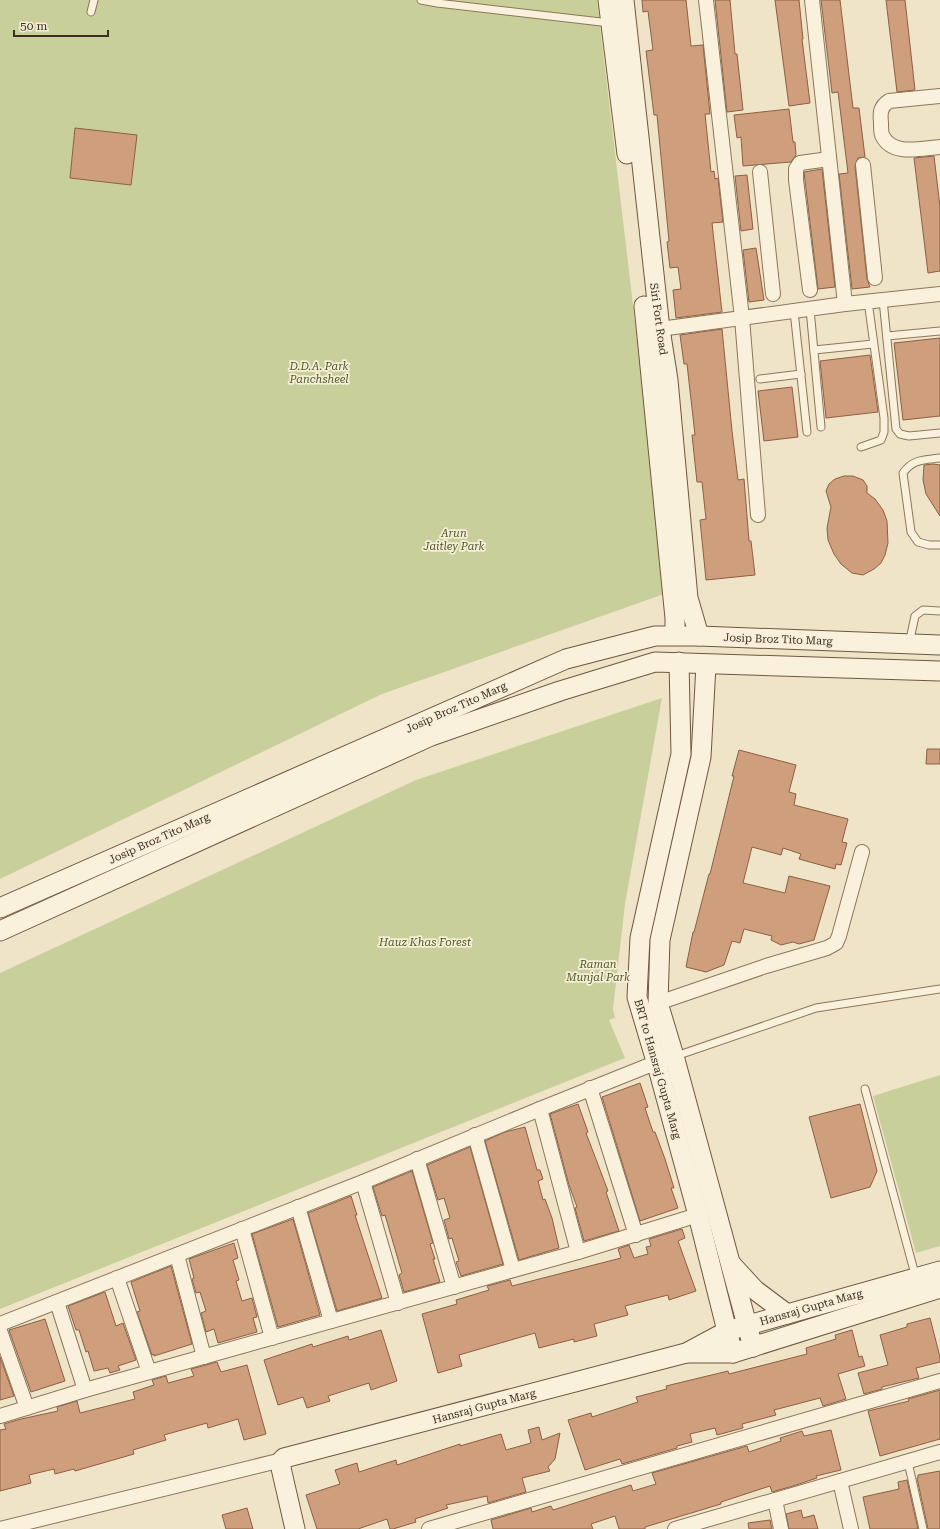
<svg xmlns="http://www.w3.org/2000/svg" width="940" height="1529" font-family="'Roboto Serif',serif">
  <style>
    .green { fill: #c9cf9b }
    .building { fill: #cf9f7d; stroke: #8d5f41 }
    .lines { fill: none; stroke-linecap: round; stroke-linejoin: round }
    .lane-casing { stroke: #8d765c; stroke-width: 9 }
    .street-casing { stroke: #8d765c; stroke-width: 16 }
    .secondary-casing { stroke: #6f573f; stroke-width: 21 }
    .lane { stroke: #faf1dc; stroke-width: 7 }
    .street { stroke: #faf1dc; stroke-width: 14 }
    .secondary { stroke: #faf1dc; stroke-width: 19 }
    .labels { text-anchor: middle; stroke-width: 3.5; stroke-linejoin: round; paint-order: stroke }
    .street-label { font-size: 11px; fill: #3d2e20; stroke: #f7eed8 }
    .park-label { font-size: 11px; font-style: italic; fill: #4d5a26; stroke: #f7eed8 }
  </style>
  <rect width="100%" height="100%" fill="#f0e4c8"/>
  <g class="green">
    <path d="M0 0H597L667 593 382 694 0 879Z"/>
    <path d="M662 698 625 904 613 1009 615 1018 609 1020 625 1058 0 1309V973L416 780Z"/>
    <path d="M940 1075V1246L916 1253 873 1096Z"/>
  </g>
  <g class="building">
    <path d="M642 0H686L691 46 703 45 710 114H705L711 172 714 171 715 179 718 178 723 222 712 223 722 312 676 318 673 290 681 289 678 267 670 268 667 242 669 241 657 115H654L646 51 653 50 648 11 643 12Z"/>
    <path d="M715 0H730L735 54H737L743 110 727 112Z"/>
    <path d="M775 0H799L803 39H802L810 103 789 106Z"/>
    <path d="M821 0H840L853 108H859L865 157 858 158 855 166 867 279 870 287 852 289 839 174 848 173 838 92 832 93Z"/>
    <path d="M886 0H905L915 90 897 92Z"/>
    <path d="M789 109 793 142H795L796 155 791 162 743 166 741 137 737 138 734 115Z"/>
    <path d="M75 128 137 135 131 185 70 178Z"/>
    <path d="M934 156 940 207V271L928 273 914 158Z"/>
    <path d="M822 169 835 287 818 289 804 172Z"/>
    <path d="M747 175 753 229 741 231 735 176Z"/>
    <path d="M756 248 764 300 749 302 743 250Z"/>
    <path d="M722 329 732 431 738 480 744 479 749 541H751L755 575 706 580 700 520 706 519 702 482H697L692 435H695L687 364H684L680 335Z"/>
    <path d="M940 338V416L903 420 894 343Z"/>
    <path d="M870 355 878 412 826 418 820 361Z"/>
    <path d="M792 387 798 437 764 441 758 391Z"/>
    <path d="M933 464 940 465V516L926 494 923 480 924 465Z"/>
    <path d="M844 476H853L863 480 867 486V493L875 499 883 510 887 521 888 543 885 555 881 563 874 569 863 575 852 573 841 564 834 554 828 540 827 528 831 507 826 491 829 484 835 479Z"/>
    <path d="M927 749H940V764H926Z"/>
    <path d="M739 750 796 765 789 792 796 794 794 805 848 819 842 842 847 843 841 865 836 864 835 869 799 859 801 854 783 848 781 855 752 847 743 883 785 893 789 876 830 886 814 940 799 944 793 942 781 945 771 940 772 936 744 929 740 943 732 941 724 965 706 972 686 967 693 932H694L709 874H710L734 776H732Z"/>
    <path d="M640 1083 648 1107 645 1108 653 1132H655L665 1159 674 1188H671L678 1208 640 1221 602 1097Z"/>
    <path d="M578 1104 588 1132 586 1133 608 1191 606 1192 619 1231 584 1241 575 1208 577 1207 569 1185 550 1114Z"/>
    <path d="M860 1104 877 1171 870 1187 831 1198 809 1117Z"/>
    <path d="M525 1127 537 1170H540L543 1179 538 1181 543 1200 545 1199 552 1218 559 1248 519 1260 485 1141 505 1132Z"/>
    <path d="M470 1147 503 1264 461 1276 456 1262 459 1261 452 1238 449 1239 444 1220 450 1218 444 1198 438 1200 427 1165Z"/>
    <path d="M412 1171 433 1243 430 1244 435 1259H433L440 1282 404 1292 399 1275 402 1273 385 1215 382 1216 373 1187Z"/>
    <path d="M351 1196 357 1215H355L382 1298 337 1311 308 1213Z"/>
    <path d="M293 1219 320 1315 278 1327 252 1234Z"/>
    <path d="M682 1229 685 1238 678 1241 696 1291 669 1300 668 1295 625 1306 628 1315 594 1324 597 1336 574 1342V1339L539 1348 535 1333 459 1355 462 1366 438 1373 422 1314 457 1304 456 1300 489 1290 487 1286 510 1280 512 1286 621 1258 618 1249 629 1245 634 1258 648 1254 646 1247 651 1246 649 1239Z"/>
    <path d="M234 1243 238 1258 233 1260 239 1280 236 1281 242 1301 252 1298 257 1317 253 1318 257 1332 218 1343 214 1329 206 1332 201 1313 206 1311 200 1292 196 1293 192 1279 194 1278 189 1259Z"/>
    <path d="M171 1266 192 1344 154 1356V1354L152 1355 137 1312 140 1311 131 1282Z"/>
    <path d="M105 1292 116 1326 123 1323 136 1360 118 1366 120 1370 110 1373 108 1368 94 1371 88 1351 86 1352 79 1330H76L68 1306Z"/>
    <path d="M930 1318 940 1357V1362L916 1368 919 1378 882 1387V1389L864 1394 858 1373 888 1365 880 1335 907 1327V1324Z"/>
    <path d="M45 1319 65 1381 31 1392 9 1330Z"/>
    <path d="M381 1330 397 1381 371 1390 369 1383 328 1396 330 1401 307 1408 303 1397 278 1405 264 1360 312 1344 313 1347 348 1336 349 1340Z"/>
    <path d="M852 1330 859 1357 862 1356 865 1366 838 1374 846 1399 823 1406 820 1398 774 1410 776 1415 742 1424 743 1428 717 1435 715 1428 690 1434 692 1442 677 1446V1448L622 1464 620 1459 585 1470 568 1420 591 1413 592 1417 638 1402 636 1397 667 1389 666 1386 728 1371 729 1374 807 1354 806 1348 836 1339 835 1335Z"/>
    <path d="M0 1357 14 1396 0 1400Z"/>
    <path d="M217 1362 221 1372 247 1365 266 1434 244 1440 238 1419 208 1428 207 1423 164 1435 166 1440 133 1450 134 1454 75 1471 74 1469 55 1474 54 1469 29 1475 31 1483 0 1491V1430L6 1429 4 1424 21 1419 58 1411 57 1407 77 1401 80 1413 135 1399 133 1392 154 1385 152 1380 166 1376 168 1383 194 1376 191 1369Z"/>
    <path d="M940 1390V1439L880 1456 868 1411 909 1401 908 1399Z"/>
    <path d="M539 1427 542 1440 560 1433 555 1459 548 1467 550 1471 522 1478 526 1492 488 1503 487 1496 446 1505 448 1508 415 1519 416 1522 393 1529H390L387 1519 358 1529H317L306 1495 340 1484 335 1470 357 1463 359 1472 396 1460 397 1465 460 1444V1446L501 1434 506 1450 531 1443 528 1430Z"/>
    <path d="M831 1430 841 1470 816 1476 817 1478 793 1486 772 1492 770 1486 721 1502V1504L645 1527V1529H619L615 1516 591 1524 593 1529H493L491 1520 531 1508 532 1512 551 1506 553 1510 631 1485 633 1491 656 1484 652 1473 747 1446 749 1452 781 1441 780 1438 802 1431 804 1436Z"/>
    <path d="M940 1471V1529H928L917 1478H918V1475Z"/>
    <path d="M907 1480 918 1529H870L863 1497 899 1489 898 1482Z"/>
    <path d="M247 1508 253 1529H226L222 1515Z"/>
    <path d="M801 1510 803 1518 814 1515 818 1529H789L786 1514Z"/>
    <path d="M770 1520 772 1529H749L748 1523Z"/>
  </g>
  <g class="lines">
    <g class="lane-casing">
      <g id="lane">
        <path d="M421 0 437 3 610 23"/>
        <path d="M91 12 94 0"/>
        <path d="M883 300 896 429 900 434 909 436 940 433"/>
        <path d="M810 309 821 427"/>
        <path d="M794 311 807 432"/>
        <path d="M887 336 940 331"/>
        <path d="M814 350 873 344"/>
        <path d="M760 379 801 374"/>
        <path d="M861 447 881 440 884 432V418L868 301"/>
        <path d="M940 458C924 460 913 459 903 473L911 532 918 542 929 545H940"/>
        <path d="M909 644 915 616 923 610 940 611"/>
        <path d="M676 1056 816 1008 940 989"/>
        <path d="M865 1089 916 1278"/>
        <path d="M908 1462 923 1529"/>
      </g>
    </g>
    <g class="street-casing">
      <g id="street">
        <path d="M706 0 742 318 758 515"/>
        <path d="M812 0 845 304"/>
        <path d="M940 96 889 101C880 107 880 113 881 123 881 127 881 132 882 135 892 157 922 148 940 147"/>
        <path d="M863 165 875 278"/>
        <path d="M760 172 773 294"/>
        <path d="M810 290 796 180V169L800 163 829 159"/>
        <path d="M660 329 845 304 940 294"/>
        <path d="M658 1003 766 966 827 948 836 943 839 936 862 852"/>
        <path d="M590 1088 636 1235"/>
        <path d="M540 1109 578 1252"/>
        <path d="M475 1135 513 1270"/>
        <path d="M417 1159 454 1287"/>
        <path d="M363 1182 398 1303"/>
        <path d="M298 1207 331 1321"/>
        <path d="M242 1229 272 1338"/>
        <path d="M177 1255 204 1357"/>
        <path d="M117 1278 149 1372"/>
        <path d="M57 1302 85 1390"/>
        <path d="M0 1324 363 1182 540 1109 665 1059"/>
        <path d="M0 1331 27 1408"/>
        <path d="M0 1416 85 1390 578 1252 698 1215"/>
        <path d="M840 1481 851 1529"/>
        <path d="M775 1500 781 1529"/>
        <path d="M0 1529 282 1460"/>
        <path d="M429 1529 940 1381"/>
        <path d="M675 1529 940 1452"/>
      </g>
    </g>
    <g class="secondary-casing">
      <g id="secondary">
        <path d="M608 0 627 154"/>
        <path d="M624 0 660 329 668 380 688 598 699 636"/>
        <path d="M644 306 675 618V635"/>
        <path d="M679 662 681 754 640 938 637 997 656 1061 698 1215 727 1331 733 1353"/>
        <path d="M706 665 701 757 660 940 658 1003 674 1056 753 1347"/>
        <path d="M0 908 566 659 655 636H699L940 645"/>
        <path d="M0 931 431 736 560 691 655 662 940 671"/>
        <path d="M732 1265 755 1290 787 1314"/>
        <path d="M687 1353H733L940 1288"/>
        <path d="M295 1529 281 1468 282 1460 284 1458 686 1353 727 1331 940 1271"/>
      </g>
    </g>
    <use href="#lane" class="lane"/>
    <use href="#street" class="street"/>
    <use href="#secondary" class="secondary"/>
  </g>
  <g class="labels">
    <g class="street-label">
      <text transform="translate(659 319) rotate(82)" y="4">Siri Fort Road</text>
      <text transform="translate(778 639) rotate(2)" y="4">Josip Broz Tito Marg</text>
      <text transform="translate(456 707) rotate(-24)" y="4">Josip Broz Tito Marg</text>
      <text transform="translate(159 838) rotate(-24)" y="4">Josip Broz Tito Marg</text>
      <text transform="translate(658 1069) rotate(74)" y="4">BRT to Hansraj Gupta Marg</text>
      <text transform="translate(811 1307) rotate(-16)" y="4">Hansraj Gupta Marg</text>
      <text transform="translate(484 1406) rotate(-15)" y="4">Hansraj Gupta Marg</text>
    </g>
    <g class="park-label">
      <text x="319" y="370">D.D.A. Park<tspan x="319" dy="13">Panchsheel</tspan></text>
      <text x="454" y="537">Arun<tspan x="454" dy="13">Jaitley Park</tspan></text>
      <text x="425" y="946">Hauz Khas Forest</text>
      <text x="598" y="968">Raman<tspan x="598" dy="13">Munjal Park</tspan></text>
    </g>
  </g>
  <path d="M14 30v6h94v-6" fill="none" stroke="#3d2e20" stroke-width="2"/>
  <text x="20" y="30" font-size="12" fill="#3d2e20" stroke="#f7eed8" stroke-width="3" paint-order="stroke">50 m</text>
</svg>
